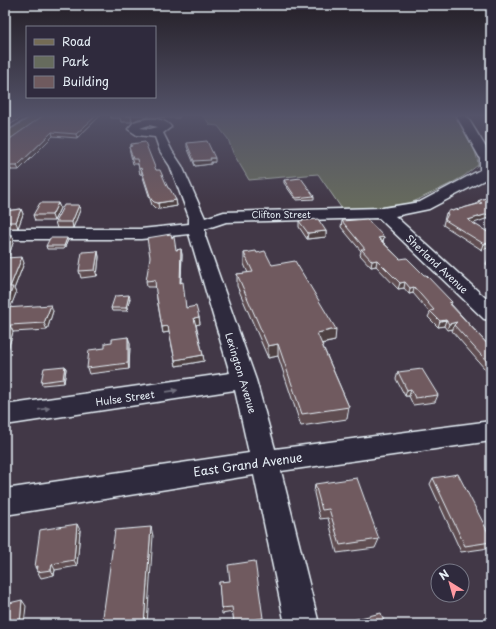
<svg xmlns="http://www.w3.org/2000/svg" width="496" height="629" font-family="'Playpen Sans',sans-serif">
  <style>
    .green { fill: #666b5d; stroke: #a7aeaa }
    .lines { fill: none; stroke-linecap: round; stroke-linejoin: round }
    .minor-casing { stroke: #e8f1f8; stroke-width: 3 }
    .major-casing { stroke: #e8f1f8; stroke-width: 3 }
    .minor { fill: #2f2a3d; fill-rule: evenodd }
    .major { fill: #746b55; fill-rule: evenodd }
    .wall { fill: #5f4d51; stroke: #e8f1f8 }
    .shaded-wall { fill: #4e3f42; stroke: #e8f1f8 }
    .building { fill: #6f5a5e; stroke: #e8f1f8 }
    .oneway { fill: #70707e }
    .labels { text-anchor: middle; stroke-width: 3; stroke-linejoin: round; paint-order: stroke }
    .far-street-label { font-size: 9px; fill: #e8f1f8; stroke: #2f2a3d }
    .street-label { font-size: 10px; fill: #e8f1f8; stroke: #2f2a3d }
    .near-street-label { font-size: 12px; fill: #e8f1f8; stroke: #2f2a3d }
  </style>
  <rect width="100%" height="100%" fill="#423847"/>
  <filter id="ink" filterUnits="userSpaceOnUse"><feTurbulence type="fractalNoise" baseFrequency=".025" numOctaves="2"/><feDisplacementMap in="SourceGraphic" scale="8" xChannelSelector="R" yChannelSelector="G"/><feConvolveMatrix kernelMatrix="1 2 1 2 8 2 1 2 1" color-interpolation-filters="sRGB"/></filter>
  <g filter="url(#ink)">
    <path class="green" d="M203 115H454C462 128 478 150 478 165L464 176 450 184 411 203 385 207 342 209 318 174 249 180 233 153 228 139 218 126 210 125Z"/>
    <g class="lines">
      <g class="minor-casing">
        <path id="minor" d="M456 115H466L491 156V173L486 179 429 209 395 216 491 303V320L484 319 379 218 226 222 205 229V236L256 380 275 449 491 421V441L281 471 319 624H285L254 475 5 515V489L249 453 235 390 5 425V405L230 373 189 234 141 239H5V229H141L189 224V217L170 166 160 151 155 137 137 135 128 129 134 122C145 118 163 116 171 127L163 133 172 151 182 166 205 218 224 212 383 208 420 202 480 170V158ZM149 125 158 127 150 129 140 128Z"/>
      </g>
      <g class="major-casing">
        <path id="major" d="M35 115H49L10 142 5 143V133Z"/>
      </g>
      <use href="#minor" class="minor"/>
      <use href="#major" class="major"/>
    </g>
    <g class="wall">
      <path d="M44 115H101L77 138 53 136 19 170H11L5 175V140L10 139Z"/>
      <path d="M110 115H180L179 118 148 117 138 119 132 122H121L120 118H111Z"/>
      <path d="M187 143 215 162H211V164L195 166 187 147Z"/>
      <path d="M131 144 156 170 176 200 177 206 159 209 155 208 152 205 142 174H140L138 164H133L130 152 129 147 131 146Z"/>
      <path d="M284 180 314 196V199L296 200 284 183Z"/>
      <path d="M491 196 473 224 491 234 482 250 443 225 446 213 477 204 478 201Z"/>
      <path d="M58 203 60 208 54 221H35L33 215Z"/>
      <path d="M21 209 23 214 18 228H5V211Z"/>
      <path d="M80 210 73 228H57L55 222Z"/>
      <path d="M299 221 326 231V237L307 239 299 227Z"/>
      <path d="M342 221 384 237 383 242 400 259 452 302 451 304 491 348V376L452 331 453 329 447 330 444 326 438 327 428 317 430 313 413 293 409 294 404 288 398 289 376 266 371 267 360 255 361 251 341 227Z"/>
      <path d="M5 234 14 240 8 258 24 263 14 289 16 293 10 308 53 311 47 330 13 332 8 349H5Z"/>
      <path d="M68 240 64 249H47L46 246Z"/>
      <path d="M181 249 182 255 181 283 186 308 199 317 200 324H196L203 355 204 361 176 366 169 332 163 333 157 299 156 287H147L146 281 176 250Z"/>
      <path d="M98 251 99 257 97 276 81 278 79 271Z"/>
      <path d="M244 253H257L272 265 335 341 322 344 349 407 347 419 301 426 278 356 268 358 237 286V274L248 273 244 264Z"/>
      <path d="M491 257V267L486 264 489 258Z"/>
      <path d="M130 298 127 311H112L111 308Z"/>
      <path d="M128 337 130 344 129 369 89 374 87 368 105 348 112 342Z"/>
      <path d="M65 366 66 369 64 383 42 385 41 382Z"/>
      <path d="M398 372 438 395 435 402 413 405 409 396H405L396 379Z"/>
      <path d="M433 478 491 538V545L489 548 461 552 430 484Z"/>
      <path d="M315 484 379 539 375 548 337 553 328 518 320 519 314 493Z"/>
      <path d="M80 530 77 566 55 570 54 575 41 578 35 567Z"/>
      <path d="M219 582 263 618V623L258 624H234L233 612 222 614Z"/>
    </g>
    <g class="shaded-wall">
      <path d="M25 115H32L5 132V128Z"/>
      <path d="M97 115H101L77 138 76 134Z"/>
      <path d="M132 115H148V117L138 119 132 122 131 116Z"/>
      <path d="M52 132 53 136 19 170 17 166Z"/>
      <path d="M210 158H215V162H211V164L195 166 194 161Z"/>
      <path d="M9 166 11 170 5 175V170Z"/>
      <path d="M141 168 142 174H140L139 169Z"/>
      <path d="M176 200 177 206 159 209 158 203Z"/>
      <path d="M58 203 60 208 54 221 52 215Z"/>
      <path d="M79 205 80 210 73 228 72 222Z"/>
      <path d="M21 209 23 214 18 228 16 222Z"/>
      <path d="M491 213V217L466 226 468 220Z"/>
      <path d="M326 231V237L307 239 308 233Z"/>
      <path d="M12 235 14 240 6 264 5 261V255Z"/>
      <path d="M384 237 383 242 378 238Z"/>
      <path d="M67 238 68 240 64 249V246Z"/>
      <path d="M491 242V247L482 250 484 244Z"/>
      <path d="M181 249 182 255 180 289V283Z"/>
      <path d="M98 251 99 257 97 276 95 270Z"/>
      <path d="M22 257 24 263 14 289 16 293 8 314 5 308 10 287Z"/>
      <path d="M377 260 376 266 371 267 372 261Z"/>
      <path d="M405 282 404 288 398 289 400 283Z"/>
      <path d="M414 287 413 293 409 294 410 288Z"/>
      <path d="M129 295 130 298 127 311 126 308Z"/>
      <path d="M51 305 53 311 47 330 44 323Z"/>
      <path d="M199 317 200 324 195 325 194 318Z"/>
      <path d="M446 320 444 326 438 327 440 321Z"/>
      <path d="M457 322 454 325 453 329 447 330 449 324Z"/>
      <path d="M10 325 13 332 8 349H5V342Z"/>
      <path d="M168 326 169 332 163 333 162 327Z"/>
      <path d="M336 329 335 341 315 345 317 333Z"/>
      <path d="M128 337 130 344 129 369 128 363Z"/>
      <path d="M278 344V356L268 358V346Z"/>
      <path d="M203 355 204 361 176 366 175 360Z"/>
      <path d="M65 366 66 369 64 383 63 379Z"/>
      <path d="M411 389 409 396H405L407 390Z"/>
      <path d="M77 524 80 530 77 566 74 560Z"/>
      <path d="M151 527 153 536 147 624H144Z"/>
      <path d="M52 564 55 570 54 575 51 570Z"/>
      <path d="M22 600 26 606 24 624H20Z"/>
    </g>
    <g class="building">
      <path d="M5 115H25L5 128Z"/>
      <path d="M44 115H97L76 134 52 132 17 166H9L5 170V140L10 139Z"/>
      <path d="M120 115H132L131 116H120Z"/>
      <path d="M207 141 215 158H210L211 160 194 161 187 143Z"/>
      <path d="M145 142 156 170H160L168 188 170 189 176 200 158 203 154 202 151 199 141 168 139 169 137 159H133L129 147 132 146 131 144Z"/>
      <path d="M301 178 314 196 296 198 284 180Z"/>
      <path d="M491 196V213L468 220 491 234V242L484 244 445 220 448 214 446 213 451 210 452 211 482 203 478 201Z"/>
      <path d="M40 203H58L52 215H33Z"/>
      <path d="M64 205H79L72 222H55Z"/>
      <path d="M21 209 16 222H5V211Z"/>
      <path d="M318 219 326 231 308 233 299 221Z"/>
      <path d="M367 219 384 237 378 238 400 259 407 258 424 275H426L452 302 449 303 491 348V366L454 325 457 322 449 324 446 320 440 321 430 311 434 310 414 287 410 288 405 282 400 283 377 260 372 261 361 249H365L342 221Z"/>
      <path d="M5 234 12 235 5 255Z"/>
      <path d="M171 234 172 238 174 237 176 250 181 249 180 283 183 282 186 308 196 306 199 317 194 318 203 355 175 360 168 326 162 327 156 292 155 280 146 281 150 257 147 238Z"/>
      <path d="M50 238H67L64 246H46Z"/>
      <path d="M98 251 95 270 79 271 82 252Z"/>
      <path d="M256 251 257 253 265 251 272 265 295 261 336 329 317 333 349 407 302 414 278 344 268 346 237 274 253 272 244 253Z"/>
      <path d="M22 257 10 287H13L5 308 51 305 44 323 10 325 5 342V258Z"/>
      <path d="M129 295 126 308H111L115 296Z"/>
      <path d="M128 337V363L87 368 89 350 105 348V343L112 342V339Z"/>
      <path d="M65 366 63 379 41 382 44 368Z"/>
      <path d="M422 369 438 395 415 398 411 389 407 390 398 372Z"/>
      <path d="M458 474 491 538V542L465 546 433 478Z"/>
      <path d="M357 478 379 539 340 545 329 509 322 510 315 484Z"/>
      <path d="M77 524 74 560 52 564 51 570 37 572 38 566 35 567 40 530Z"/>
      <path d="M151 527 144 624H102L115 530Z"/>
      <path d="M255 561 263 618 234 623 232 607 221 608 219 582 230 581 228 565Z"/>
      <path d="M22 600 20 624H5V604Z"/>
      <path d="M381 613 385 624H349L348 621Z"/>
    </g>
    <defs><path id="oneway-solid" d="M-6-.8H1V-3.2L6.5 0L1 3.2V.8H-6Z"/></defs>
    <g class="oneway">
      <use href="#oneway-solid" transform="translate(172 391) rotate(-8)"/>
      <use href="#oneway-solid" transform="translate(44 409) rotate(-8)"/>
    </g>
  </g>
  <linearGradient id="sky" x2="0" y2="1"><stop stop-color="#241f27"/><stop offset="0.57" stop-color="#545369"/><stop offset="1" stop-color="#545369" stop-opacity="0"/></linearGradient>
  <rect width="496" height="203" fill="url(#sky)"/>
  <g class="labels">
    <g class="far-street-label">
      <text x="281" y="218">Clifton Street</text>
    </g>
    <g class="street-label">
      <text transform="translate(437 264) rotate(43)" y="4">Sherland Avenue</text>
      <text transform="translate(241 373) rotate(73)" y="4">Lexington Avenue</text>
      <text transform="translate(125 398) rotate(-8)" y="4">Hulse Street</text>
    </g>
    <g class="near-street-label">
      <text transform="translate(248 465) rotate(-8)" y="4">East Grand Avenue</text>
    </g>
  </g>
  <rect width="496" height="629" fill="none" stroke="#2f2a3d" stroke-width="20"/>
  <rect x="10" y="10" width="476" height="609" fill="none" stroke="#e8f1f8" stroke-width="1.5" filter="url(#ink)"/>
  <rect x="26" y="26" width="130" height="72" fill="#2f2a3d" stroke="#797a88"/>
  <rect x="34" y="39" width="20" height="6" fill="#746b55" stroke="#797a88"/>
  <text x="62" y="46" font-size="12" fill="#e8f1f8">Road</text>
  <rect x="34" y="56" width="20" height="12" fill="#666b5d" stroke="#797a88"/>
  <text x="62" y="66" font-size="12" fill="#e8f1f8">Park</text>
  <rect x="34" y="76" width="20" height="12" fill="#6f5a5e" stroke="#797a88"/>
  <text x="62" y="86" font-size="12" fill="#e8f1f8">Building</text>
  <g transform="translate(450 583) rotate(323)"><circle r="19" fill="#2f2a3d" stroke="#797a88"/>
  <path d="M0-3L7 15L0 10L-7 15Z" fill="#ff9aa2"/>
  <text y="-6" font-size="11" font-weight="bold" text-anchor="middle" fill="#e8f1f8">N</text>
  </g>
</svg>
